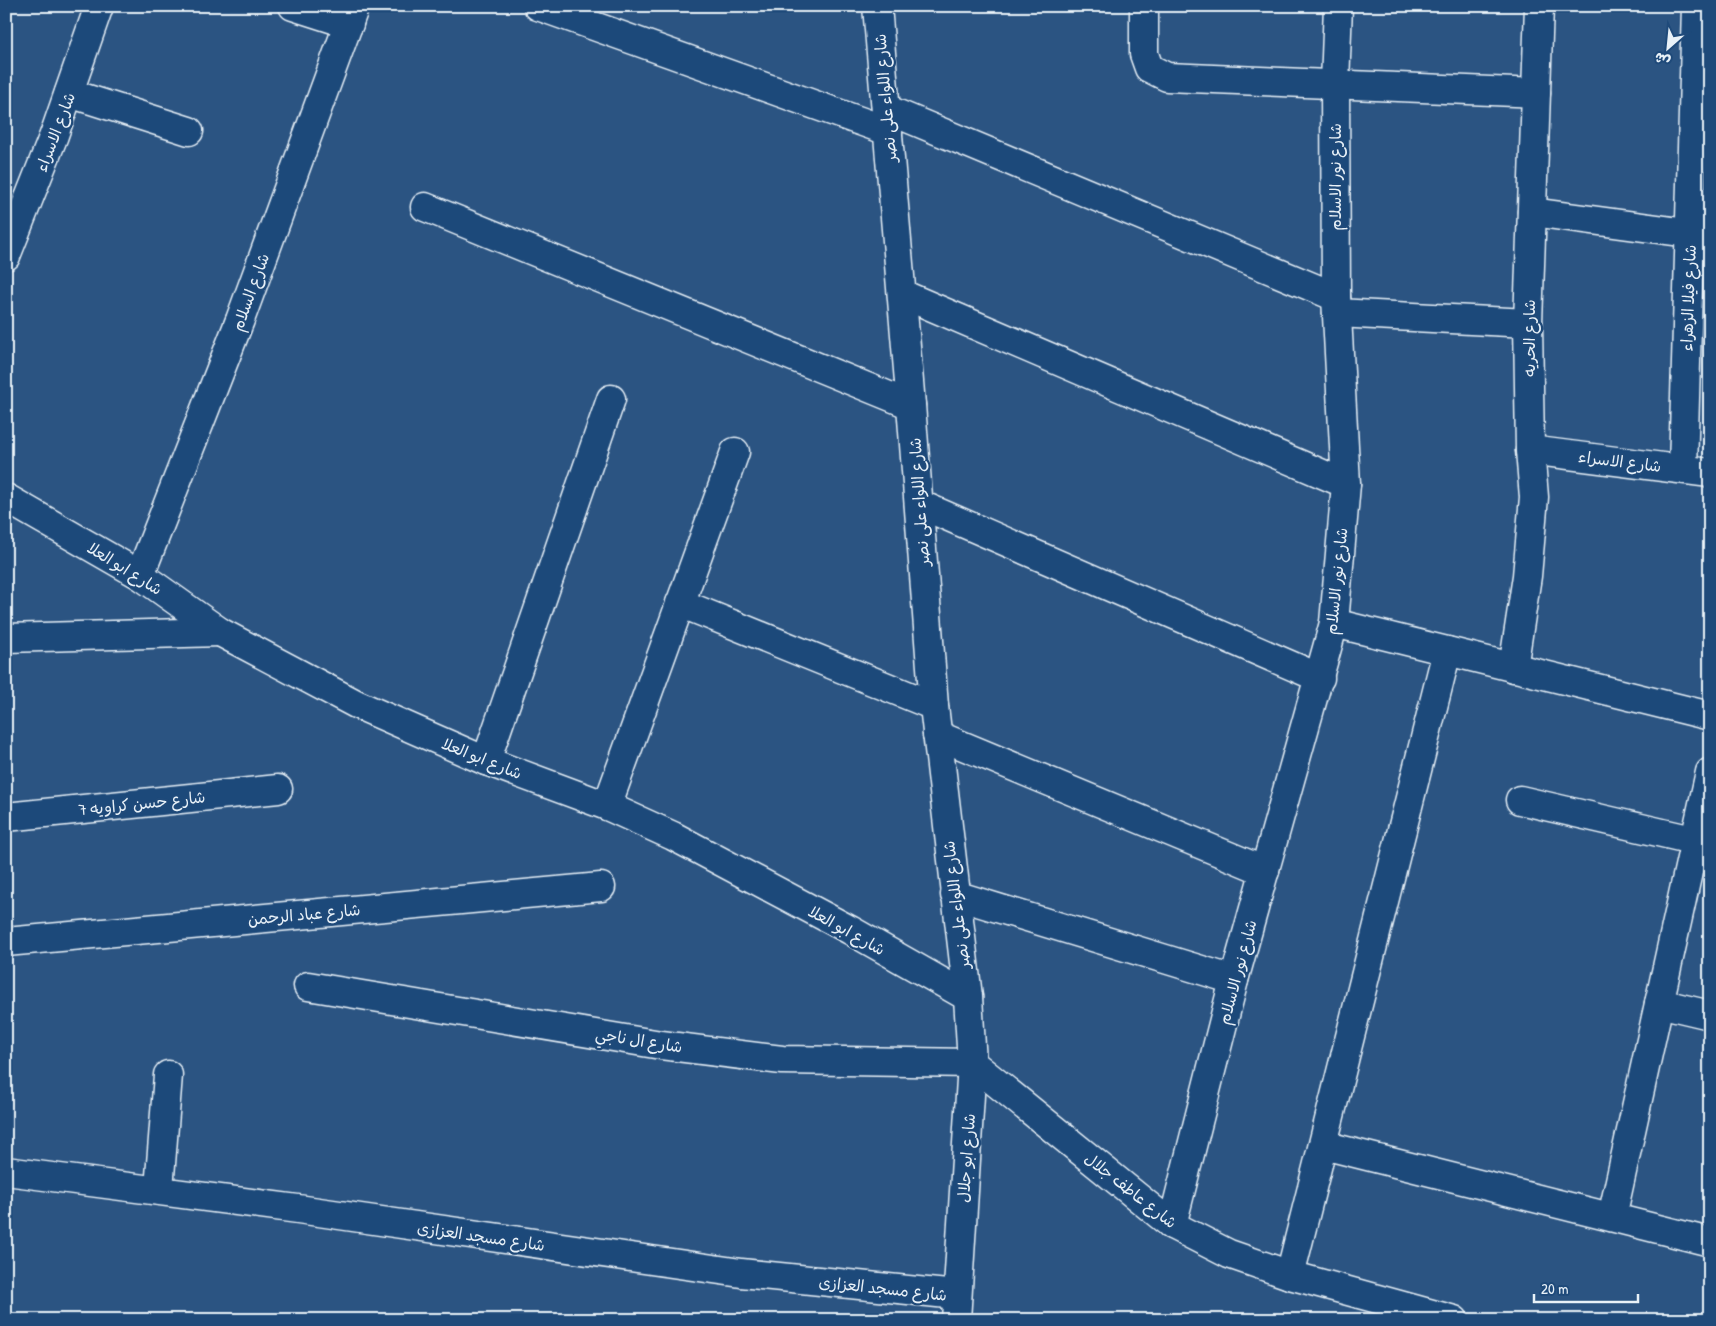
<svg xmlns="http://www.w3.org/2000/svg" width="1716" height="1326" font-family="'Patrick Hand','Playpen Sans Arabic',sans-serif">
  <style>
    .lines { fill: none; stroke-linecap: round; stroke-linejoin: round }
    .street-casing { stroke: #e8f1f8; stroke-width: 31 }
    .street { stroke: #1f4a7a; stroke-width: 28 }
    .labels { text-anchor: middle; stroke-width: 4.5; stroke-linejoin: round; paint-order: stroke }
    .street-label { font-size: 16px; fill: #e8f1f8; stroke: #1f4a7a }
  </style>
  <rect width="100%" height="100%" fill="#2b5482"/>
  <filter id="ink" filterUnits="userSpaceOnUse"><feTurbulence type="fractalNoise" baseFrequency=".02" numOctaves="2"/><feDisplacementMap in="SourceGraphic" scale="10" xChannelSelector="R" yChannelSelector="G"/><feConvolveMatrix kernelMatrix="1 2 1 2 8 2 1 2 1" color-interpolation-filters="sRGB"/></filter>
  <g filter="url(#ink)">
    <g class="lines">
      <g class="street-casing">
        <g id="street">
          <path d="M293 6 349 24"/>
          <path d="M538 6 888 131"/>
          <path d="M877 6 911 405 934 706 968 997 972 1063 956 1320"/>
          <path d="M1144 6V54L1149 68 1167 77 1536 93"/>
          <path d="M69 93 189 131"/>
          <path d="M886 109 1336 297"/>
          <path d="M425 207 911 405"/>
          <path d="M1532 212 1710 236"/>
          <path d="M6 256 54 135 99 6"/>
          <path d="M902 294 1346 484"/>
          <path d="M1337 313 1528 323"/>
          <path d="M1530 450 1710 473"/>
          <path d="M1683 469 1696 6"/>
          <path d="M6 498 140 575 220 632 356 704 486 761 607 806 673 836 850 930 968 997"/>
          <path d="M919 504 1320 678"/>
          <path d="M140 575 240 320 355 6"/>
          <path d="M680 603 934 706"/>
          <path d="M1334 623 1710 716"/>
          <path d="M6 638 220 632"/>
          <path d="M1513 668 1527 576 1534 497 1530 450 1528 323 1539 6"/>
          <path d="M937 735 1265 871"/>
          <path d="M486 761 611 399"/>
          <path d="M1520 800 1710 844"/>
          <path d="M607 806 735 452"/>
          <path d="M6 817 278 789"/>
          <path d="M955 895 1234 980"/>
          <path d="M6 942 601 887"/>
          <path d="M308 986 661 1045 782 1060 972 1063 1172 1225 1229 1254 1290 1275 1454 1320"/>
          <path d="M1659 1003 1710 1015"/>
          <path d="M1323 1145 1710 1242"/>
          <path d="M6 1171 298 1209 741 1273 957 1295"/>
          <path d="M159 1189 168 1075"/>
          <path d="M1612 1217 1710 772"/>
          <path d="M1172 1225 1234 980 1334 623 1346 484 1336 297 1335 83 1338 6"/>
          <path d="M1290 1275 1447 651"/>
        </g>
      </g>
      <use href="#street" class="street"/>
    </g>
  </g>
  <g class="labels">
    <g class="street-label">
      <text transform="translate(885 98) rotate(-95)" y="6">شارع اللواء على نصر</text>
      <text transform="translate(55 132) rotate(-69)" y="6">شارع الاسراء</text>
      <text transform="translate(1335 177) rotate(-90)" y="6">شارع نور الاسلام</text>
      <text transform="translate(250 292) rotate(-70)" y="6">شارع السلام</text>
      <text transform="translate(1688 298) rotate(-88)" y="6">شارع فيلا الزهراء</text>
      <text transform="translate(1529 338) rotate(-90)" y="6">شارع الحريه</text>
      <text transform="translate(1620 461) rotate(7)" y="6">شارع الاسراء</text>
      <text transform="translate(919 502) rotate(-94)" y="6">شارع اللواء على نصر</text>
      <text transform="translate(125 568) rotate(32)" y="6">شارع ابو العلا</text>
      <text transform="translate(1336 581) rotate(-84)" y="6">شارع نور الاسلام</text>
      <text transform="translate(482 758) rotate(22)" y="6">شارع ابو العلا</text>
      <text transform="translate(142 803) rotate(-6)" y="6">شارع حسن كراويه 7</text>
      <text transform="translate(956 905) rotate(-97)" y="6">شارع اللواء على نصر</text>
      <text transform="translate(304 914) rotate(-5)" y="6">شارع عباد الرحمن</text>
      <text transform="translate(847 930) rotate(29)" y="6">شارع ابو العلا</text>
      <text transform="translate(1237 972) rotate(-75)" y="6">شارع نور الاسلام</text>
      <text transform="translate(639 1040) rotate(9)" y="6">شارع ال ناجي</text>
      <text transform="translate(966 1158) rotate(-86)" y="6">شارع ابو جلال</text>
      <text transform="translate(1131 1190) rotate(38)" y="6">شارع عاطف جلال</text>
      <text transform="translate(481 1236) rotate(8)" y="6">شارع مسجد العزازى</text>
      <text transform="translate(883 1288) rotate(6)" y="6">شارع مسجد العزازى</text>
    </g>
  </g>
  <rect width="1716" height="1326" fill="none" stroke="#1f4a7a" stroke-width="25"/>
  <rect x="12" y="12" width="1691" height="1301" fill="none" stroke="#e8f1f8" stroke-width="2" filter="url(#ink)"/>
  <g transform="translate(1668 48) rotate(207)" stroke="#1f4a7a" stroke-width="4" paint-order="stroke">
  <path d="M0-4L9 19L0 12L-9 19Z" fill="#e8f1f8"/>
  <text y="-8" font-size="14" font-weight="bold" text-anchor="middle" fill="#e8f1f8">ش</text>
  </g>
  <path d="M1534 1294v8h104v-8" fill="none" stroke="#e8f1f8" stroke-width="2.5"/>
  <text x="1541" y="1294" font-size="15" fill="#e8f1f8" stroke="#1f4a7a" stroke-width="4" paint-order="stroke">20 m</text>
</svg>
